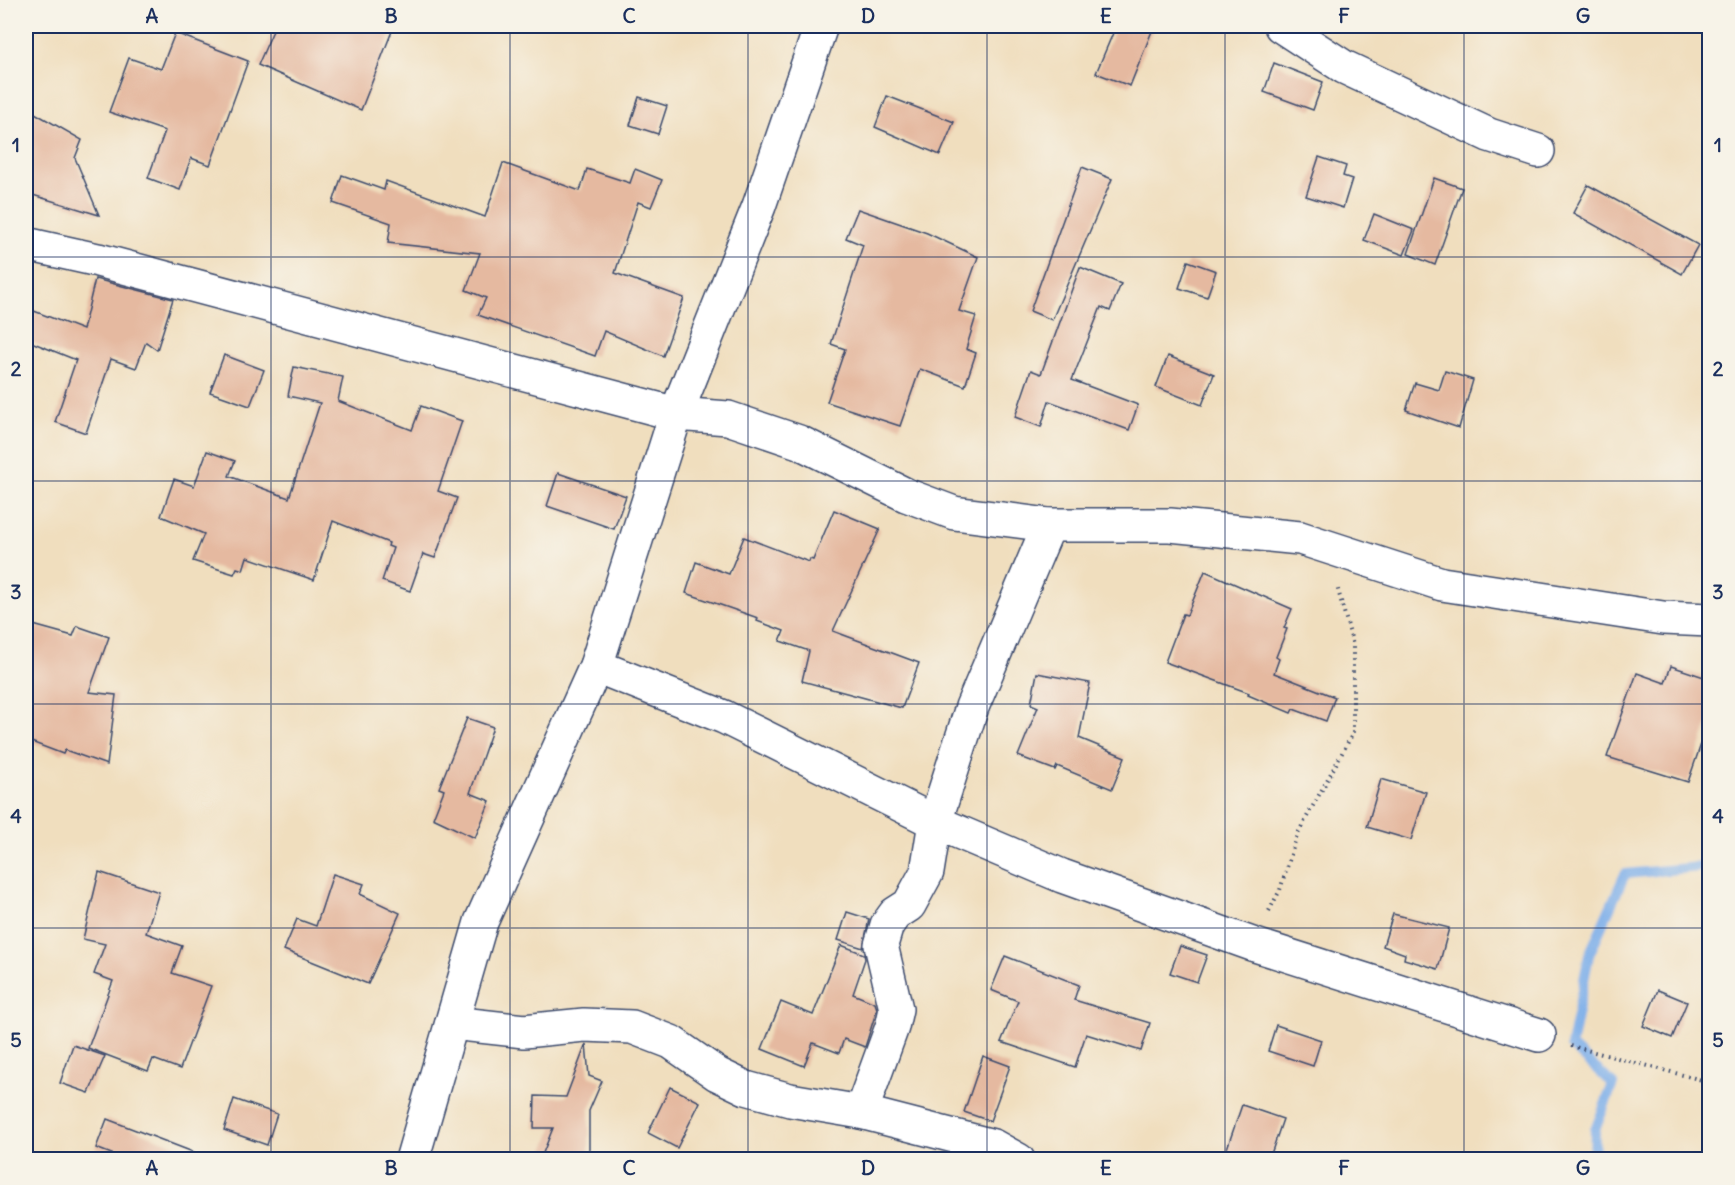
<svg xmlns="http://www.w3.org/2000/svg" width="1735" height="1185" font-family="Delius,sans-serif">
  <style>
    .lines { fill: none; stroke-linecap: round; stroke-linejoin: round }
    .stream { stroke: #7daee9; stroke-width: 10 }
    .building { fill: #e5b9a0 }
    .minor-casing { stroke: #3b496c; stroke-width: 36 }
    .path { stroke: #3b496c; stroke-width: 4; stroke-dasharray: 1.5 4.5; stroke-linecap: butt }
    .minor { stroke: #fff; stroke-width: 33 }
    .grid { fill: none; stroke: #1b2f5e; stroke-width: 1.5; stroke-opacity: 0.55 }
    .neatline { fill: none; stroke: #1b2f5e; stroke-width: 2 }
    .grid-label { font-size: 20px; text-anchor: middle; font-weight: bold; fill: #1b2f5e }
  </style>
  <rect width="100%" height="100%" fill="#f7f3e8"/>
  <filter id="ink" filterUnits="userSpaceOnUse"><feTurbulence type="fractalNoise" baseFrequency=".0167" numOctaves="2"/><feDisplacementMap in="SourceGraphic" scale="12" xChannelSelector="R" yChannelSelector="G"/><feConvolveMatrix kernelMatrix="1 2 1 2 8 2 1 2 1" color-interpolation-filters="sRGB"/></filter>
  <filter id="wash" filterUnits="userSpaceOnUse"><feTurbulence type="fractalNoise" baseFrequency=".008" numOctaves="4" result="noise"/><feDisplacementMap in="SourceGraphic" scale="24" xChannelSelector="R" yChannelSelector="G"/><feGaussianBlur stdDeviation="1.35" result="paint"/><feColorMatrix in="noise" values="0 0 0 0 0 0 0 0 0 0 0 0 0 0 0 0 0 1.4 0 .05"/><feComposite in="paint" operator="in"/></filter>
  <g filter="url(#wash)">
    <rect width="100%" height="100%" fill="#f0debe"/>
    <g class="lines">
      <path class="stream" d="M1594 1160 1595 1130 1613 1084 1571 1046 1589 955 1625 874 1710 866"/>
    </g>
    <g id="blocks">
      <g class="building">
        <path d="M275 26H394L361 110 258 65Z"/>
        <path d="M1116 26H1154L1130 86 1096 73Z"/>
        <path d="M175 33 248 61 210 165 191 158 180 190 148 178 165 131 109 112 129 58 161 69Z"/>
        <path d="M1274 63 1323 82 1313 110 1264 92Z"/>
        <path d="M887 96 954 122 940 155 875 127Z"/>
        <path d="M639 97 667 106 658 134 630 125Z"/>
        <path d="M26 108 82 140 75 158 99 215 26 193Z"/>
        <path d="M1319 157 1346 166 1343 176 1352 179 1343 208 1306 196Z"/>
        <path d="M503 163 580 191 587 169 630 183 635 169 662 180 651 207 638 202 615 273 684 298 663 356 604 331 595 356 478 315 486 298 466 290 480 253 388 243 391 223 333 203 342 175 384 190 386 181 485 217Z"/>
        <path d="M1082 167 1112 179 1052 320 1030 311Z"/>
        <path d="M1434 178 1462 188 1435 265 1408 254Z"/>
        <path d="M1588 185 1698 245 1682 274 1573 213Z"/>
        <path d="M858 209 927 233 978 257 959 311 976 316 966 349 976 353 965 386 920 369 900 426 827 402 845 349 831 344 863 245 846 238Z"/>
        <path d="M1374 214 1414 230 1404 255 1364 240Z"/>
        <path d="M1188 261 1216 271 1207 297 1179 288Z"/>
        <path d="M1080 267 1121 284 1110 311 1101 307 1072 380 1138 405 1129 430 1049 401 1041 427 1015 417 1031 370 1041 374Z"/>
        <path d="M95 279 173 299 157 350 146 342 136 368 111 359 86 433 55 422 76 360 26 340V333L34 311 83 330Z"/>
        <path d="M224 355 264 370 250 406 210 392Z"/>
        <path d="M1168 356 1214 374 1202 405 1156 387Z"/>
        <path d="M294 367 343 377 338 401 412 430 421 406 462 421 438 491 457 498 435 558 423 554 410 591 382 581 393 548 388 546 389 543 333 521 314 580 247 557 243 570 237 568 234 574 193 561 204 534 161 516 174 479 194 486 207 451 235 461 229 476 289 498 320 403 288 396Z"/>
        <path d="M1445 371 1473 380 1459 428 1406 410 1415 383 1439 390Z"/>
        <path d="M558 473 626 496 614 529 547 506Z"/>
        <path d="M834 510 880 529 833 631 919 663 902 708 802 681 809 651 780 641 784 631 757 621 758 618 686 593 696 562 729 574 744 537 809 562 810 559 813 560Z"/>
        <path d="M1205 571 1292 609 1284 628 1287 629 1276 657 1279 659 1274 673 1335 697 1326 721 1293 709 1291 713 1248 695 1249 693 1165 662 1183 614 1187 615Z"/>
        <path d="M26 623 73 636 77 626 109 637 89 692 116 695 107 765 65 750 63 754 26 740Z"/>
        <path d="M1671 666 1710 679V718L1688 782 1607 757 1637 673 1665 683Z"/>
        <path d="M1037 673 1090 683 1079 738 1125 757 1112 789 1057 766 1055 770 1018 756 1038 707 1031 704Z"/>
        <path d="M467 718 493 727 470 793 490 801 475 838 433 818 444 790 439 788Z"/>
        <path d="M1381 779 1426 792 1411 840 1367 827Z"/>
        <path d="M99 872 159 892 146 933 182 946 172 973 211 986 180 1069 153 1059 148 1071 88 1048 113 981 94 974 105 944 83 939Z"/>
        <path d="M333 874 364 884 360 894 400 913 368 984 284 950 297 919 316 926Z"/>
        <path d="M847 912 869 919 863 948 838 940Z"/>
        <path d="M1393 914 1449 928 1438 969 1404 959 1405 954 1383 946Z"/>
        <path d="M841 945 864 954 865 959 853 994 875 1003 877 1009 865 1047 844 1039 839 1053 813 1043 804 1066 762 1049 781 1002 813 1015Z"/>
        <path d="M1180 946 1207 955 1197 982 1170 973Z"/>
        <path d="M1005 956 1079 985 1074 1000 1150 1023 1141 1051 1086 1034 1075 1067 1001 1042 1018 1001 991 990Z"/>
        <path d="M1658 990 1687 1002 1672 1038 1643 1026Z"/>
        <path d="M1276 1025 1321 1040 1313 1066 1268 1051Z"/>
        <path d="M586 1044 589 1076 602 1081 589 1111V1160H544L546 1154 543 1153 553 1128H534L535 1096 566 1097Z"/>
        <path d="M73 1045 105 1056 89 1093 60 1083Z"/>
        <path d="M983 1056 1010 1066 990 1121 964 1112Z"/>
        <path d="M670 1087 700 1102 677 1148 648 1133Z"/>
        <path d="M234 1099 277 1114 267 1145 224 1130Z"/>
        <path d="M1242 1105 1283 1119 1269 1160H1223Z"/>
        <path d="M107 1119 206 1157 205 1160H127L96 1148Z"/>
      </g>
    </g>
  </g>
  <g filter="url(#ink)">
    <use href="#blocks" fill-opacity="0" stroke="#3b496c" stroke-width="1.5"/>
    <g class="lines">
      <g class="minor-casing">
        <g id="minor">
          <path d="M1281 26 1344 67 1489 135 1538 151"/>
          <path d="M26 244 98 260 676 414 728 418 799 442 906 495 954 513 1049 525H1170L1300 538 1442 584 1663 618 1710 620"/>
          <path d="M596 666 724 717 935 822 1062 876 1252 944 1539 1035"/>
          <path d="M452 1023 524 1031 584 1025 632 1027 671 1042 717 1074 746 1088 790 1100 861 1112 993 1146 1018 1160"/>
          <path d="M861 1112 892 1027 896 1009 881 945 887 925 895 914 909 905 927 872 935 822 972 707 1049 525"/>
          <path d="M412 1160 481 922 596 666 676 414 759 206 821 26"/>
        </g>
      </g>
      <g class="path">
        <path d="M1269 911 1280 890 1297 835 1353 733V645L1337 586"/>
        <path d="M1571 1046 1710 1082"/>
      </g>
      <use href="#minor" class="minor"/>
    </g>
  </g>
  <path class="grid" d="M271 26V1160M510 26V1160M748 26V1160M987 26V1160M1225 26V1160M1464 26V1160M26 257H1710M26 481H1710M26 704H1710M26 928H1710"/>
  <rect width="1735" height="1185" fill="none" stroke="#f7f3e8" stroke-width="66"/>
  <rect x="33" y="33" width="1669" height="1119" class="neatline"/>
  <g class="grid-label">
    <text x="152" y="23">A</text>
    <text x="391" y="23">B</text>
    <text x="629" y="23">C</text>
    <text x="868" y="23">D</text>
    <text x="1106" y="23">E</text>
    <text x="1344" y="23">F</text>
    <text x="1583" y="23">G</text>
    <text x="16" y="152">1</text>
    <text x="1718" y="152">1</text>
    <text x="16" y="376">2</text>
    <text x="1718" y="376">2</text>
    <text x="16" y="599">3</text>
    <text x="1718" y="599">3</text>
    <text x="16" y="823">4</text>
    <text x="1718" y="823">4</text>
    <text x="16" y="1047">5</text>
    <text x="1718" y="1047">5</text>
    <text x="152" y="1175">A</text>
    <text x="391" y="1175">B</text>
    <text x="629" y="1175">C</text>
    <text x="868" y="1175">D</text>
    <text x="1106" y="1175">E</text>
    <text x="1344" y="1175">F</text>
    <text x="1583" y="1175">G</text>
  </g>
</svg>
